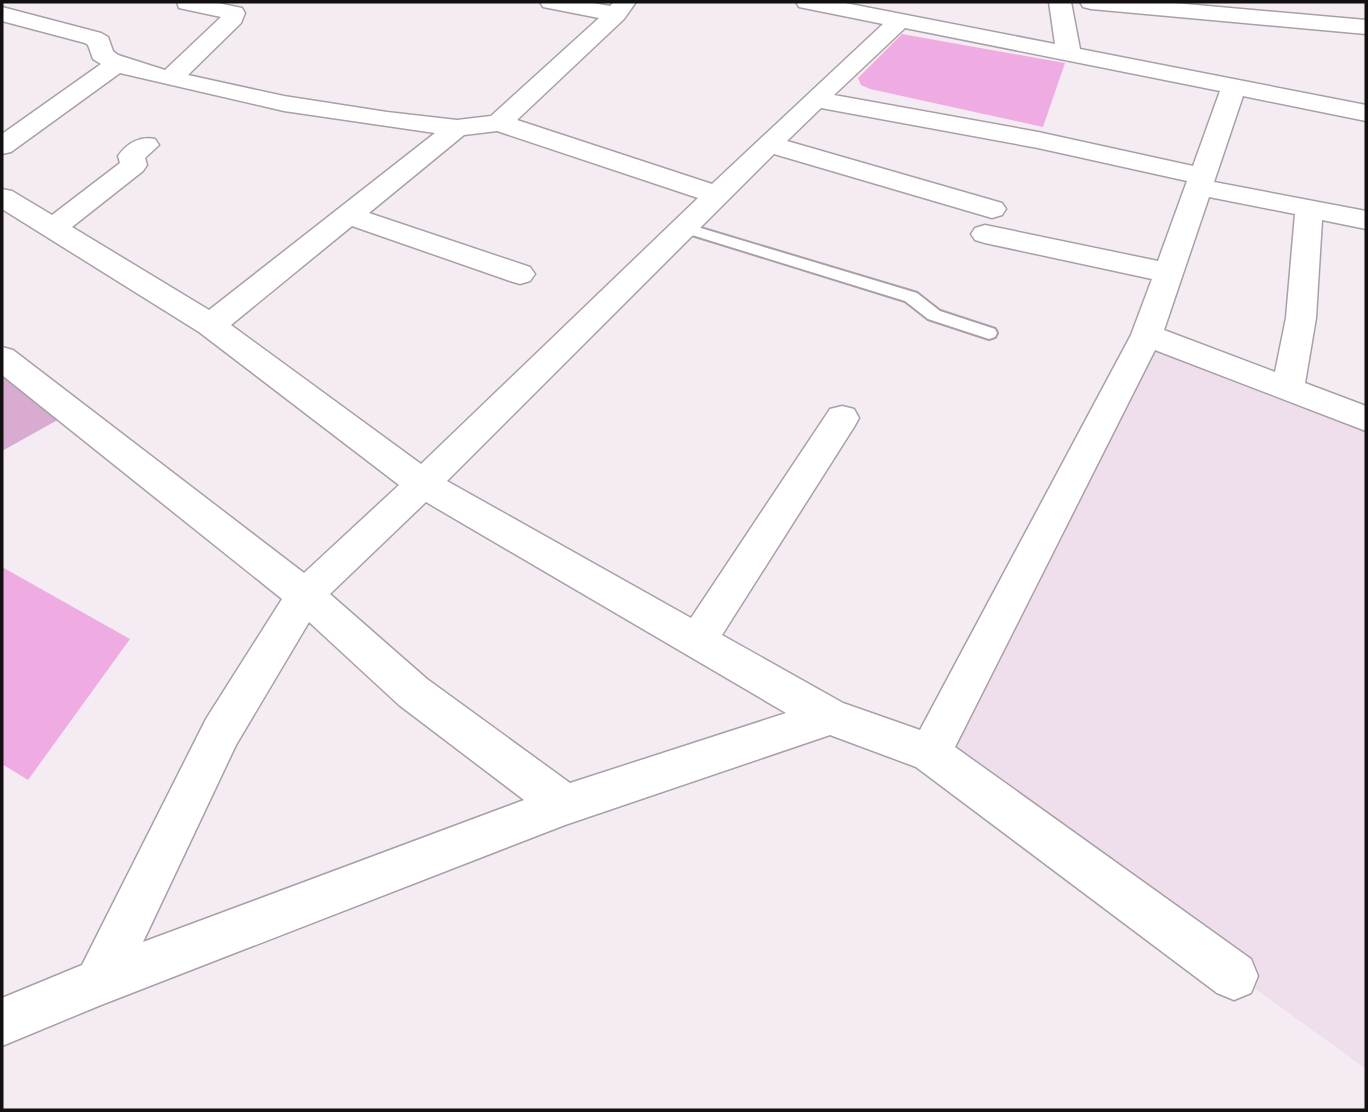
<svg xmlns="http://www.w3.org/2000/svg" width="1368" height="1112" font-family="'Fira Sans Condensed',sans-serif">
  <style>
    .built { fill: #efdfec }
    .green { fill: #d9abd1 }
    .water { fill: #eface3 }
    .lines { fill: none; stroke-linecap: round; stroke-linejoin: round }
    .service-casing { stroke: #a9a0a7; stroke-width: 4 }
    .minor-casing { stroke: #a9a0a7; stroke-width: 3 }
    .service { fill: #fff; fill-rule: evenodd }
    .minor { fill: #fff; fill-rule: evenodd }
  </style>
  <rect width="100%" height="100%" fill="#f5ecf3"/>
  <path class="built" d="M1147 335 1366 419V1069L930 753Z"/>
  <path class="green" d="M7 362 72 412 2 451V364Z"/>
  <g class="water">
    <path d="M902 34 1065 63 1043 127 870 89 861 85 858 78Z"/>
    <path d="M2 567 130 639 28 780 2 764Z"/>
  </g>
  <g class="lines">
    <g class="service-casing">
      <path id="service" d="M684 223 917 293 940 311 995 329 997 333 995 337 989 339 928 319 905 301 679 231 677 228 679 225Z"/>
    </g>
    <g class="minor-casing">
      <g id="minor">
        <path d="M177 2H213L242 8 245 13 241 23 188 75 284 96 387 112 457 120 491 116 599 18 543 7 540 2H587L610 6 614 2H636L624 19 517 120 712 184 883 24 799 7 796 2H840L1055 44 1049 2H1071L1080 49 1366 105V121L1243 96 1214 182 1366 211V229L1322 220 1316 318 1305 383 1366 406V431L1155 350 955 747 1251 959 1258 976 1251 993 1234 1000 1217 993 916 767 830 735 565 825 101 1005 2 1046V998L82 965 206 719 282 599 2 375V347L13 350 304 573 399 485 199 332 2 209V189L12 191 52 215 120 163 118 156C127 143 140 136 155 139L159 145 145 158 147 165 143 171 72 227 209 310 435 133 284 111 120 73 11 152 2 154V134L101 64 93 59 88 45 85 43 2 21V7L101 33 108 37 113 51 118 55 165 70 221 17 179 8ZM905 28 1220 91 1193 166 1038 132 834 95ZM821 108 1038 148 1187 181 1158 261 985 225 975 228 971 234 975 240 985 243 1152 279 1131 335 920 730 843 703 722 635 854 427 859 418 854 409 842 406 830 409 691 618 447 481 774 154 992 218 1002 215 1006 209 1002 203 787 141ZM497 131 698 198 421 464 231 325 352 226 510 281 520 284 530 281 535 274 530 267 369 213 464 135ZM1209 197 1295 214 1286 318 1275 372 1164 330ZM426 502 786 713 570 783 427 679 330 594ZM309 622 399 705 524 800 143 942 236 745Z"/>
        <path d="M1080 2H1163L1366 20V34L1091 9 1083 7Z"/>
      </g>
    </g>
    <use href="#service" class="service"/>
    <use href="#minor" class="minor"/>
  </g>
  <rect width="1368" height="1112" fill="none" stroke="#131012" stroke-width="7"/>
</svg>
